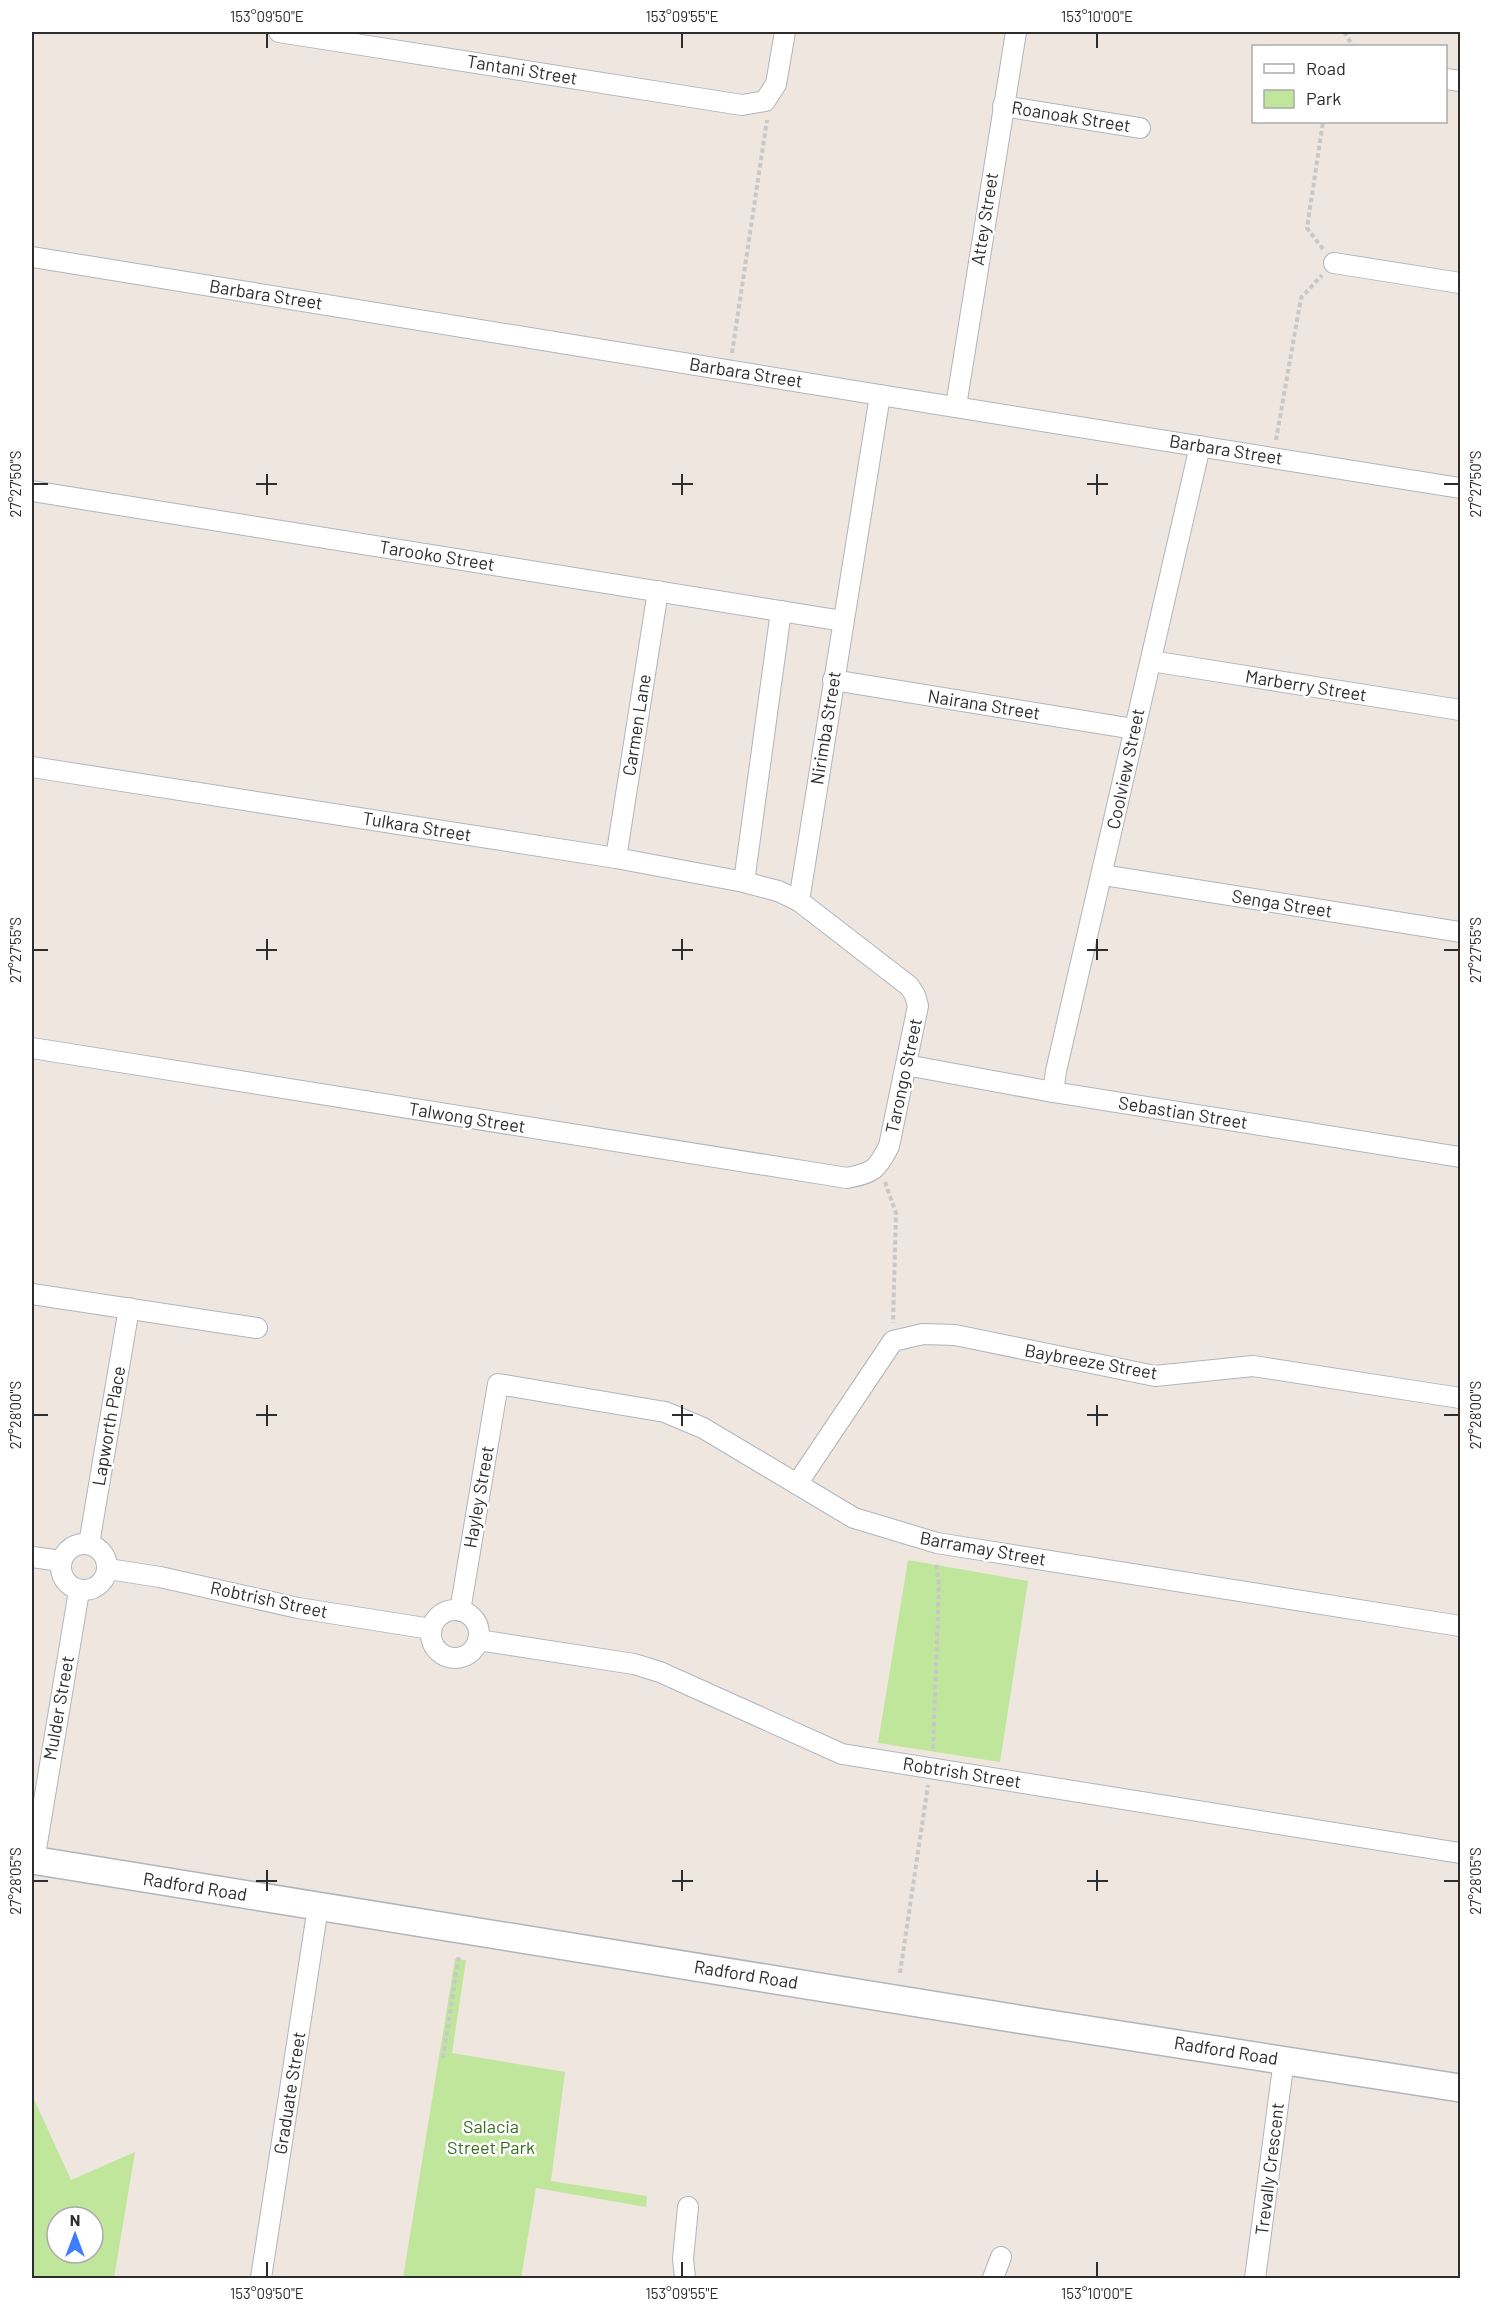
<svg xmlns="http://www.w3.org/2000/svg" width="1492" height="2310" font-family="Barlow,sans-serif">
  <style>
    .green { fill: #c0e69c; fill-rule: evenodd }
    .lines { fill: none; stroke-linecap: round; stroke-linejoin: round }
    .street-casing { stroke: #b0b5bd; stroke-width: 22 }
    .secondary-casing { stroke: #b0b5bd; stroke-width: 30 }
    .path { stroke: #c8c8c8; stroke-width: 4; stroke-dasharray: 4.5 3; stroke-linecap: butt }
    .street { stroke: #fff; stroke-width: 20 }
    .secondary { stroke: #fff; stroke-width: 27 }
    .ticks { fill: none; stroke: #2d2d2d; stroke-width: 2 }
    .labels { text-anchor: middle; stroke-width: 5; stroke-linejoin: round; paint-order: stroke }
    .street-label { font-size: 18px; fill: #2d2d2d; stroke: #fff }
    .park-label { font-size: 18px; fill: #376e1a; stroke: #fff }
    .neatline { fill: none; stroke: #2d2d2d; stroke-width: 2 }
    .ticks-label { font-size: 15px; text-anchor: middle; fill: #2d2d2d }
  </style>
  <rect width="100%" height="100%" fill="#efe6e0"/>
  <g class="green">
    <path d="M908 1560 1028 1581 1000 1762 878 1743Z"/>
    <path d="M455 1959 466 1960 452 2053 565 2072 551 2181 647 2196 646 2207 536 2188 521 2278H403Z"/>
    <path d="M32 2095 71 2180 135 2152 114 2278H32ZM57 2217H93V2253H57Z"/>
  </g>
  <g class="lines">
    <g class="street-casing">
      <g id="street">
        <path d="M279 32 742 105 765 101 776 84 785 32"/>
        <path d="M1446 79 1460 81"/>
        <path d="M1003 106 1140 128"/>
        <path d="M32 257 880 395 1460 488"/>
        <path d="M1334 263 1460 283"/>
        <path d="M956 406 1016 32"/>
        <path d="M32 491 843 621"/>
        <path d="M1151 661 1460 710"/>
        <path d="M833 680 1134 729"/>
        <path d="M32 767 616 858 744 882 778 891 799 901 909 986 915 995 918 1006 889 1146C877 1170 873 1173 847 1178L32 1048"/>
        <path d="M616 858 658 591"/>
        <path d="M1103 875 1460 932"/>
        <path d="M744 882 781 611"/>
        <path d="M799 901 880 395"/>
        <path d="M906 1065 1053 1092 1460 1157"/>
        <path d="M1053 1092 1056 1071 1200 446"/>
        <path d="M32 1294 257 1328"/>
        <path d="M797 1484 893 1341 923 1334 955 1335 1155 1376 1253 1366 1460 1398"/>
        <circle cx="84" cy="1567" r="23"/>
        <path d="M89 1544 129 1308"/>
        <path d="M32 1557 61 1561"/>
        <path d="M108 1569 160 1577 298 1608 431 1629"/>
        <circle cx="455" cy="1634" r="24"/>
        <path d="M460 1611 498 1384 665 1412 703 1428 854 1518 937 1543 1460 1626"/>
        <path d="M478 1640 634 1664 660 1672 842 1754 1460 1853"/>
        <path d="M34 1861 79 1591"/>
        <path d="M261 2278 318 1907"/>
        <path d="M685 2278 683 2259 688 2207"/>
        <path d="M993 2278 1001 2257"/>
        <path d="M1255 2278 1284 2060"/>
      </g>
    </g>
    <g class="secondary-casing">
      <path id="secondary" d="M32 1860 1024 2020 1460 2088"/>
    </g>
    <g class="path">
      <path d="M1344 32 1353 46"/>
      <path d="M1323 249 1307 228 1323 122"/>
      <path d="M732 353 767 120"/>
      <path d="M1276 440 1301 298 1322 275"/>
      <path d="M885 1182 896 1213 893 1323"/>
      <path d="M933 1749 939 1585 936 1562"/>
      <path d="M900 1973 928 1785"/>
      <path d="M443 2058 459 1955"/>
    </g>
    <use href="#street" class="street"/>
    <use href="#secondary" class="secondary"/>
  </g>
  <path class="ticks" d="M267 33V48M682 33V48M1097 33V48M267 474V495M682 474V495M1097 474V495M33 484H48M256 484H277M672 484H693M1087 484H1108M1444 484H1459M267 939V960M682 939V960M1097 939V960M33 950H48M256 950H277M672 950H693M1087 950H1108M1444 950H1459M267 1405V1426M682 1405V1426M1097 1405V1426M33 1415H48M256 1415H277M672 1415H693M1087 1415H1108M1444 1415H1459M267 1870V1891M682 1870V1891M1097 1870V1891M33 1881H48M256 1881H277M672 1881H693M1087 1881H1108M1444 1881H1459M267 2262V2277M682 2262V2277M1097 2262V2277"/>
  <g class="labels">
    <g class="street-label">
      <text transform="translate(522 70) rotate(9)" y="6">Tantani Street</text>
      <text transform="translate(1071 117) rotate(9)" y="6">Roanoak Street</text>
      <text transform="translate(985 219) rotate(-81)" y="6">Attey Street</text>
      <text transform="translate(266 295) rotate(9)" y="6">Barbara Street</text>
      <text transform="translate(746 373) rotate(9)" y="6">Barbara Street</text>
      <text transform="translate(1226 450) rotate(9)" y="6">Barbara Street</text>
      <text transform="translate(437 556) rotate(9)" y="6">Tarooko Street</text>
      <text transform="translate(1306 686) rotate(9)" y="6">Marberry Street</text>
      <text transform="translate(984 705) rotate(9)" y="6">Nairana Street</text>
      <text transform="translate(637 725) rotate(-81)" y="6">Carmen Lane</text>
      <text transform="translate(826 728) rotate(-81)" y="6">Nirimba Street</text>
      <text transform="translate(1126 769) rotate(-78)" y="6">Coolview Street</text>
      <text transform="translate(417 827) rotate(9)" y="6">Tulkara Street</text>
      <text transform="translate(1282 904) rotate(9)" y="6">Senga Street</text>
      <text transform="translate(904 1076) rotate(-78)" y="6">Tarongo Street</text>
      <text transform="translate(1183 1113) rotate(9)" y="6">Sebastian Street</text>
      <text transform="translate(467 1118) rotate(9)" y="6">Talwong Street</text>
      <text transform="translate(1091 1362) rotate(10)" y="6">Baybreeze Street</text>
      <text transform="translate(109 1426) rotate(-80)" y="6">Lapworth Place</text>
      <text transform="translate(479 1497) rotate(-80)" y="6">Hayley Street</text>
      <text transform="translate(983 1549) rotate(10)" y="6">Barramay Street</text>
      <text transform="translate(269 1600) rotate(12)" y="6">Robtrish Street</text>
      <text transform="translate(59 1708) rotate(-80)" y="6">Mulder Street</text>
      <text transform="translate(962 1773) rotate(9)" y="6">Robtrish Street</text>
      <text transform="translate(195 1887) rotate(9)" y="6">Radford Road</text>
      <text transform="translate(746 1975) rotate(9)" y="6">Radford Road</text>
      <text transform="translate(1226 2051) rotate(9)" y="6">Radford Road</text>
      <text transform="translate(290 2093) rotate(-81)" y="6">Graduate Street</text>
      <text transform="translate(1270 2169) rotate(-83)" y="6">Trevally Crescent</text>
    </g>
    <g class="park-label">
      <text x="491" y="2133">Salacia<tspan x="491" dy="21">Street Park</tspan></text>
    </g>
  </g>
  <rect width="1492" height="2310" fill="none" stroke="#ffffff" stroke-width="66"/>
  <rect x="1252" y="45" width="195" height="78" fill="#ffffff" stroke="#ababab" stroke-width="1.5"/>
  <rect x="1264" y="64" width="30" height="9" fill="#ffffff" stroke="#ababab" stroke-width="1.5"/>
  <text x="1306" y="75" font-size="18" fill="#2d2d2d">Road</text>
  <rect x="1264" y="90" width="30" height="18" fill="#c0e69c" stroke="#ababab" stroke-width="1.5"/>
  <text x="1306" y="105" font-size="18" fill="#2d2d2d">Park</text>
  <g transform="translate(75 2235)"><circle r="28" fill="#ffffff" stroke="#ababab" stroke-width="1.5"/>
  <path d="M0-4.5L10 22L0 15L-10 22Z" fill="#3e7efd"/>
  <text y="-9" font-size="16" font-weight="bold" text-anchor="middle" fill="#2d2d2d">N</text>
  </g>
  <rect x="33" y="33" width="1426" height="2244" class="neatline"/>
  <g class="ticks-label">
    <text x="267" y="22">153°09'50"E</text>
    <text x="682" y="22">153°09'55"E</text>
    <text x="1097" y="22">153°10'00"E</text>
    <text transform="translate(16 484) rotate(-90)" y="5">27°27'50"S</text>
    <text transform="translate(1476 484) rotate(-90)" y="5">27°27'50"S</text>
    <text transform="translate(16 950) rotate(-90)" y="5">27°27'55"S</text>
    <text transform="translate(1476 950) rotate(-90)" y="5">27°27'55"S</text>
    <text transform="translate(16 1415) rotate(-90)" y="5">27°28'00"S</text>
    <text transform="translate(1476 1415) rotate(-90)" y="5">27°28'00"S</text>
    <text transform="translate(16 1881) rotate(-90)" y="5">27°28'05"S</text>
    <text transform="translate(1476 1881) rotate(-90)" y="5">27°28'05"S</text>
    <text x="267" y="2299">153°09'50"E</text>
    <text x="682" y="2299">153°09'55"E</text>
    <text x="1097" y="2299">153°10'00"E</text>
  </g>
</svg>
